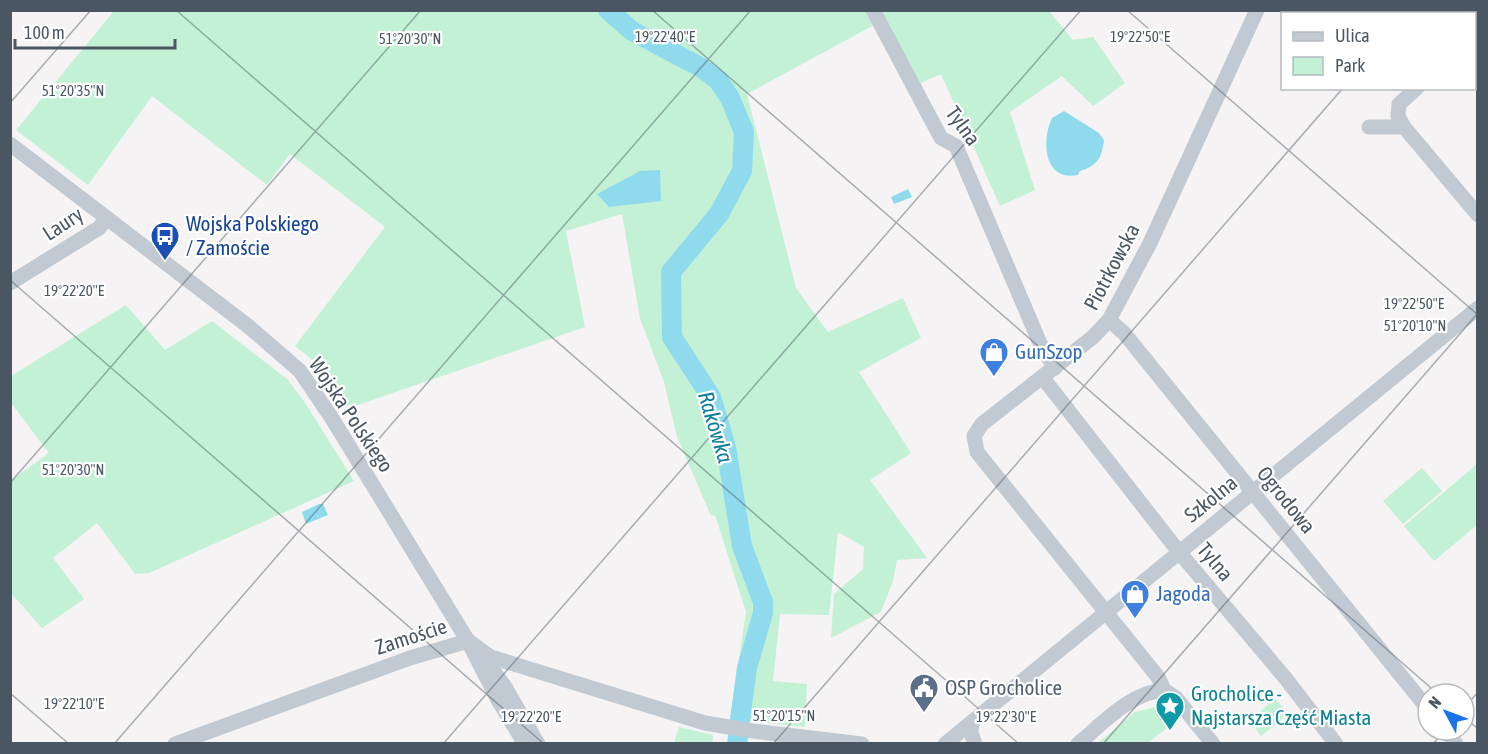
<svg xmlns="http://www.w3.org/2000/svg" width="1488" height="754" font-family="'Asap Condensed',sans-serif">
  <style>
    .green { fill: #c3f1d5 }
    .water { fill: #90daee }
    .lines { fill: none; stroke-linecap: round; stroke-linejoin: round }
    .river { stroke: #90daee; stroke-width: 20 }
    .minor { stroke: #c1cad2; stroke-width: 15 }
    .ticks { fill: none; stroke: #4a5661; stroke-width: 1.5; stroke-opacity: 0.45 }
    .labels { text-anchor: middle; stroke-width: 4.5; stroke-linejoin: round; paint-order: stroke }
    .street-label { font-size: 21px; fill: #4a5661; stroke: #fff }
    .transit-label { font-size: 21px; fill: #164399; stroke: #fff; text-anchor: start }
    .shop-label { font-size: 21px; fill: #366cbe; stroke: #fff; text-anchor: start }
    .service-label { font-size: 21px; fill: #4e5e75; stroke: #fff; text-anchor: start }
    .culture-label { font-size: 21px; fill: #0d838f; stroke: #fff; text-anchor: start }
    .water-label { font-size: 22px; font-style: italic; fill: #0c7c9b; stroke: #fff }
    .ticks-label { font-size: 15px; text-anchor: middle; fill: #4a5661; stroke: #fff; stroke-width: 4.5; stroke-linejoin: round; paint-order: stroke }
  </style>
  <rect width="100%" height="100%" fill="#f5f3f3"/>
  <g class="green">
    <path d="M114 11H867L874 25 747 94 796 288 828 332 903 298 921 338 859 372 911 453 870 480 927 558 897 560 893 581 881 612 831 638 834 594 863 569 864 547 838 532 829 615 780 614 773 681 807 684 805 727 730 719 746 612 715 515 711 516 677 437 664 382 640 318 622 214 566 231 585 327 349 408 310 358 295 346 385 227 290 154 267 185 152 96 88 185 16 130Z"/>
    <path d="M879 11H1049L1073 40 1093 37 1125 83 1093 106 1062 76 1010 112 1035 190 1000 206 941 74 916 85Z"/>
    <path d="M126 305 165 350 212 321 287 379 304 401 354 481 149 573 135 574 97 523 53 558 84 599 42 628 11 593 10 481 49 453 11 403V376Z"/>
    <path d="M1477 464V525L1434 561 1404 526Z"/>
    <path d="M1422 468 1442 491 1403 524 1383 501Z"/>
    <path d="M1275 698 1288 714 1261 736 1254 726 1253 718Z"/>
    <path d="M1160 706 1170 710 1178 719 1148 743H1098L1135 712Z"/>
    <path d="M679 727 713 735 712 743H674Z"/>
  </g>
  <g class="water">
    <path d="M1064 111 1099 133 1104 140C1102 158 1097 166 1080 171L1078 175C1044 182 1041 141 1052 118Z"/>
    <path d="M660 170 661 201 609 207 597 194 640 171Z"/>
    <path d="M908 189 912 197 894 204 891 197Z"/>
    <path d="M319 504H323L328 515 306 524 302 512Z"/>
  </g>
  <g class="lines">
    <g class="river">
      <path d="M608 10 632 31 700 67 718 80 730 98 744 132 742 171 719 214 671 272 672 337 711 397 726 447 742 546 763 602V613L747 668 740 720"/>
      <path d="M737 744 738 737"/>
    </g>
    <g class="minor">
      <path d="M873 10 941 138 956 146 1042 348 1055 368"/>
      <path d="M1417 88 1399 104 1398 116 1404 127 1478 215"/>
      <path d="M1369 127H1404"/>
      <path d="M10 144 248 326 300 371 333 420 468 641 498 700 525 744"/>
      <path d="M10 283 99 228 107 218"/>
      <path d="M1109 320 1124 333 1428 709"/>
      <path d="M1043 378 1179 552 1287 680 1336 744"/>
      <path d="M470 642 491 657 705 723 753 731 862 744"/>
      <path d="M481 654 505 687 538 744"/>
      <path d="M1164 690 1158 677 977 452 974 436 982 424 1093 337 1109 320 1150 243 1257 10"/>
      <path d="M972 722 971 733 975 744"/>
      <path d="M1445 730 1456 744"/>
      <path d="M175 744 410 658 468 641"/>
      <path d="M945 744 1478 308"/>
      <path d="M1078 744C1102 724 1131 692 1164 690L1176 698 1213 744"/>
    </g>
  </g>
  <path class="ticks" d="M176 10 1019 744M652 10 1438 694M1127 10 1478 315M1408 14 1410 10M10 103 91 10M10 280 544 744M10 483 421 10M10 693 69 744M1464 708 1478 692M1464 717 1478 729M114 744 751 10M443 744 1081 10M773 744 1343 88M1103 744 1478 313M1433 744 1445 730"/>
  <defs>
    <g id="bus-pin" transform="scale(1.5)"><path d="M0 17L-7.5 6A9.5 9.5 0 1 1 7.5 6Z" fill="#1a4fb4" stroke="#fff"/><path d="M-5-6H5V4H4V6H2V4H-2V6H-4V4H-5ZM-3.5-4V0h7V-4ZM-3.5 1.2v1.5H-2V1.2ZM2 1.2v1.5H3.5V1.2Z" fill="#fff"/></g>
    <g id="shop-pin" transform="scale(1.5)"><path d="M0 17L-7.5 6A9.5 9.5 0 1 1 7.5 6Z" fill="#3f7fe0" stroke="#fff"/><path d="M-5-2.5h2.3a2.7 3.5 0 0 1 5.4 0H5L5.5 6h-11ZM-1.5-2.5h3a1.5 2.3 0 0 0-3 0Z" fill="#fff"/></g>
    <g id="civic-pin" transform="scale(1.5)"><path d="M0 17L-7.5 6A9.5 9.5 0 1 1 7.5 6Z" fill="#5c6f8a" stroke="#fff"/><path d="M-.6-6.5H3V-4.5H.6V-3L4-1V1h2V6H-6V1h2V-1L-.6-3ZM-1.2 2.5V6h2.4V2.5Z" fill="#fff"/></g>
    <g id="sight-pin" transform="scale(1.5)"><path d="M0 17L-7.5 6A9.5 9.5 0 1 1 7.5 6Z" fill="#0f9aa8" stroke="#fff"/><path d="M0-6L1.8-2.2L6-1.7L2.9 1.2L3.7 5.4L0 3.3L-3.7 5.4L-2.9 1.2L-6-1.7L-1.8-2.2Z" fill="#fff"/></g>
  </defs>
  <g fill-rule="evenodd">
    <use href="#bus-pin" x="165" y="236"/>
    <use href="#shop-pin" x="994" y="352"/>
    <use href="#shop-pin" x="1135" y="594"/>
    <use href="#civic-pin" x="924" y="688"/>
    <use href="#sight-pin" x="1170" y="706"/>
  </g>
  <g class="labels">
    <g class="street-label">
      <text transform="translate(963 126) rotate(54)" y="7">Tylna</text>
      <text transform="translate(63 224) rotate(-33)" y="7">Laury</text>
      <text transform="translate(1112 267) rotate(-62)" y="7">Piotrkowska</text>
      <text transform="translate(351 415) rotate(56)" y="7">Wojska Polskiego</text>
      <text transform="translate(1211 499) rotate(-39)" y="7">Szkolna</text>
      <text transform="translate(1286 500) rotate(51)" y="7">Ogrodowa</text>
      <text transform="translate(1215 562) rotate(50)" y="7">Tylna</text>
      <text transform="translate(411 637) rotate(-18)" y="7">Zamoście</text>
    </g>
    <g class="transit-label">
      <text x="186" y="231">Wojska Polskiego<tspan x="186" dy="24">/ Zamoście</tspan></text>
    </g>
    <g class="shop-label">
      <text x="1015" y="359">GunSzop</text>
      <text x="1156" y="601">Jagoda</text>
    </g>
    <g class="service-label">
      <text x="945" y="695">OSP Grocholice</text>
    </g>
    <g class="culture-label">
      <text x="1191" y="701">Grocholice -<tspan x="1191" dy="24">Najstarsza Część Miasta</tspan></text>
    </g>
    <g class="water-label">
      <text transform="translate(716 427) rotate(73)" y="8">Rakówka</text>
    </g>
  </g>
  <g class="ticks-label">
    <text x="665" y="42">19°22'40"E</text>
    <text x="1140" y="42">19°22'50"E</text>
    <text x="410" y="44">51°20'30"N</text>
    <text x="73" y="96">51°20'35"N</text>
    <text x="74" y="296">19°22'20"E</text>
    <text x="1414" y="309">19°22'50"E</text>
    <text x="1415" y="331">51°20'10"N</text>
    <text x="73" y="475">51°20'30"N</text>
    <text x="74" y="709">19°22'10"E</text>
    <text x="784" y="721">51°20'15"N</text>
    <text x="531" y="722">19°22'20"E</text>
    <text x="1006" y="722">19°22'30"E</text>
  </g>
  <rect width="1488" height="754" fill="none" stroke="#4a5661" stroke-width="24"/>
  <rect x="1281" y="12" width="195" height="78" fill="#ffffff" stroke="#b7bbc0" stroke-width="1.5"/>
  <rect x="1293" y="32" width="30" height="9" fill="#c1cad2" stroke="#b7bbc0" stroke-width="1.5"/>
  <text x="1335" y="42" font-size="18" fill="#4a5661">Ulica</text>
  <rect x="1293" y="57" width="30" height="18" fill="#c3f1d5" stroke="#b7bbc0" stroke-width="1.5"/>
  <text x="1335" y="72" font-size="18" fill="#4a5661">Park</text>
  <g transform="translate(1446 712) rotate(311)"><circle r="28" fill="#ffffff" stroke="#b7bbc0" stroke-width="1.5"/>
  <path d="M0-4.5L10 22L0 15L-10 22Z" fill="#1a73e8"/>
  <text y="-9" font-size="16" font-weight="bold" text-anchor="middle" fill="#4a5661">N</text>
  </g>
  <path d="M15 39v9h160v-9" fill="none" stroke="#4a5661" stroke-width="3"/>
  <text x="24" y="39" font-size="18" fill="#4a5661" stroke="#ffffff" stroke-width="4.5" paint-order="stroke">100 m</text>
</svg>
